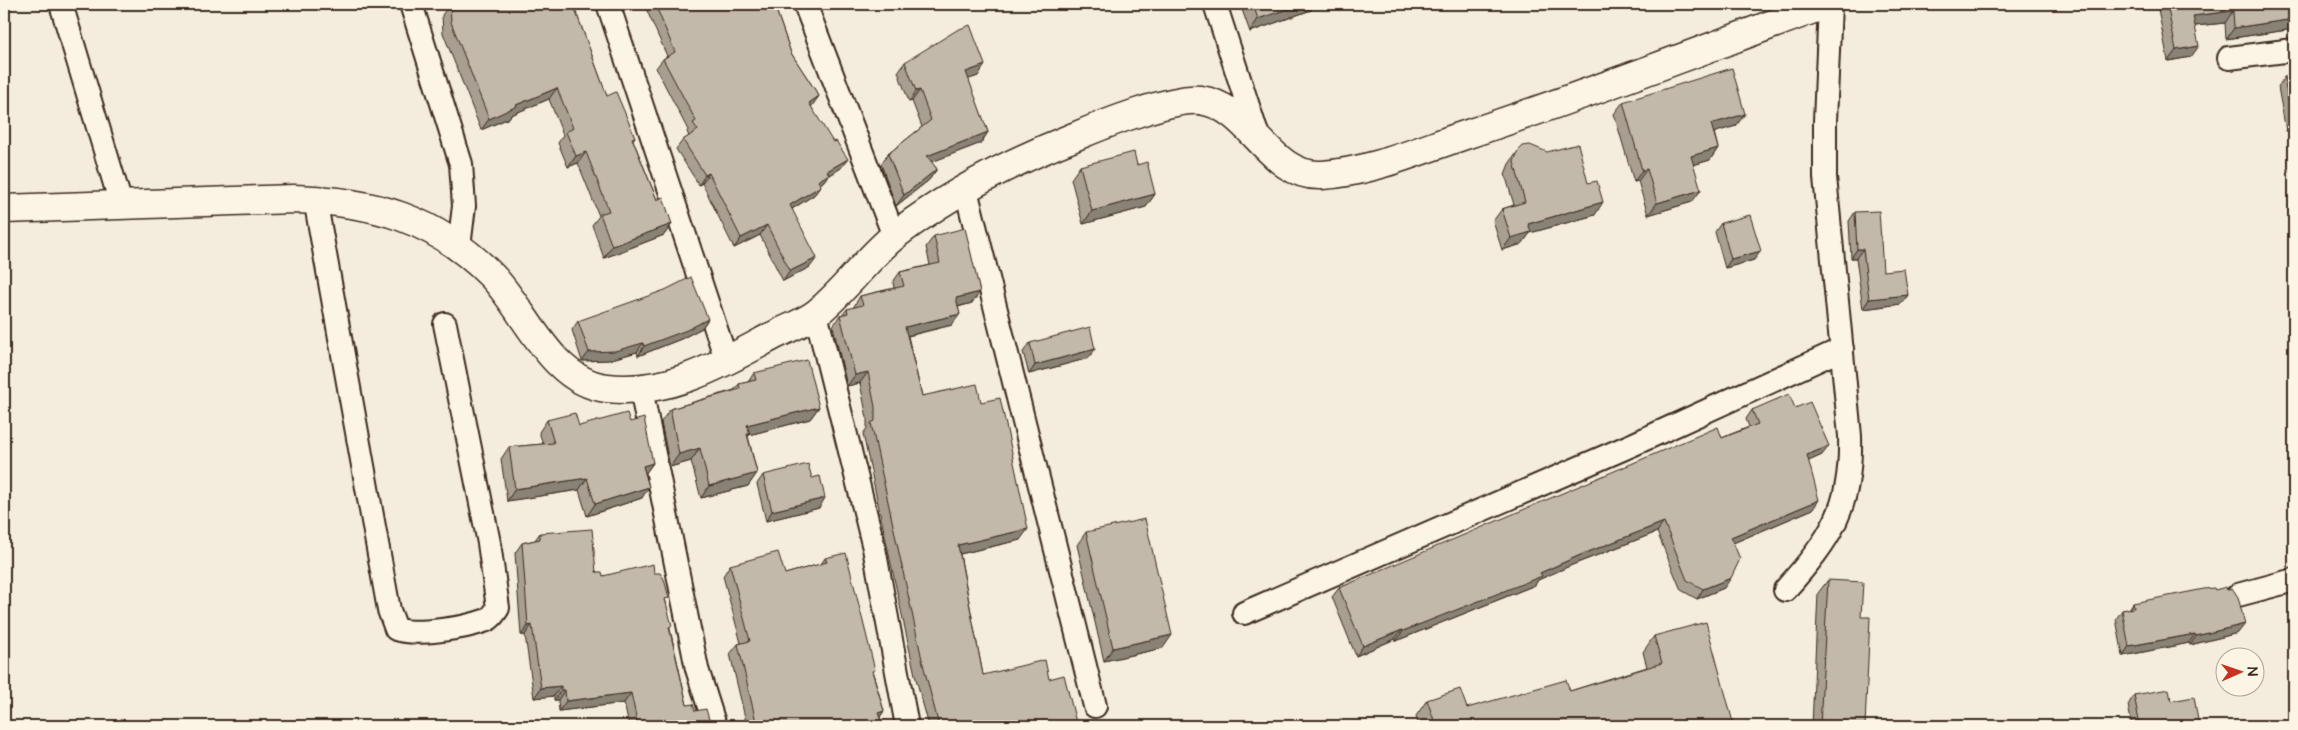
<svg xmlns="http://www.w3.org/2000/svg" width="2298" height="730" font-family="'Architects Daughter',sans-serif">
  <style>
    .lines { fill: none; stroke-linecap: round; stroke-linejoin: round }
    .street-casing { stroke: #3b2a1e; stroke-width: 26 }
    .secondary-casing { stroke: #3b2a1e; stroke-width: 31 }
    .street { stroke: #fcf5e5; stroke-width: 22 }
    .secondary { stroke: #fcf5e5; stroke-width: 28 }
    .wall { fill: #a89f92; stroke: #3b2a1e }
    .shaded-wall { fill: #888277; stroke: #3b2a1e }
    .building { fill: #c3b9aa; stroke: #3b2a1e }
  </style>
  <rect width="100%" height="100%" fill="#f4eddd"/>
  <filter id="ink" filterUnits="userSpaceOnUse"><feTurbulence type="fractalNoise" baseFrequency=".02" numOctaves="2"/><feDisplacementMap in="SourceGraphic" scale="10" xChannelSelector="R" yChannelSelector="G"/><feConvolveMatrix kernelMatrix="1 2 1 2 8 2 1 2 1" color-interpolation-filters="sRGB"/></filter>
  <g filter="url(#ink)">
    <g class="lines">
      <g class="street-casing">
        <g id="street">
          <path d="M61 4 121 204"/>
          <path d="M411 4 461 164 464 206 459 247"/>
          <path d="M608 4 727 362"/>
          <path d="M805 4 894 236"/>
          <path d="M1215 4 1258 137"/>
          <path d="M2229 58 2294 50"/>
          <path d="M966 190 1095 706"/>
          <path d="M315 199 389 610 396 629C414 636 465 628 484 621 491 619 494 614 498 608L489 543 445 324"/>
          <path d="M816 314 874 548 907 726"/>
          <path d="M641 389 697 669 715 726"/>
          <path d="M1785 590C1832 537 1852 508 1850 436L1825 177V121L1830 4"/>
          <path d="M2238 595 2294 580"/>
          <path d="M1244 613 1634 444 1842 349"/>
        </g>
      </g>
      <g class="secondary-casing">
        <path id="secondary" d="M4 209 294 199C373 201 435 218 492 276 527 312 551 382 607 388 669 395 719 365 771 337 786 329 804 323 817 313 847 289 868 256 898 233 951 193 1013 161 1074 137 1102 125 1172 97 1200 100 1251 106 1269 178 1322 175 1371 172 1420 150 1465 135 1587 95 1707 48 1827 4"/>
      </g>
      <use href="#street" class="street"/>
      <use href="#secondary" class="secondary"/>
    </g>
    <g class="wall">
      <path d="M449 4H573L607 96 635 137 633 140 657 200 672 224 664 235 604 258 592 225 599 216 578 163 568 167 558 143 563 135 549 99 511 115 509 118 481 130 443 33 442 15 449 5Z"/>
      <path d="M644 4H774L791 53 819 96 811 106 841 168 827 177 822 183 820 185 821 186 814 195 792 209 810 267 783 281 760 235 734 248 702 183 699 185 676 149 683 140 689 136 687 132 688 130 656 68 663 59 667 56Z"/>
      <path d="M1240 4H1316L1311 10 1250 32Z"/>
      <path d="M2157 4H2294V29L2226 39 2225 23 2195 26 2191 57 2168 61Z"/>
      <path d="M905 62 978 76 968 79 988 132 981 143 931 162 937 169 929 180 896 206 881 164 888 154 922 127 912 101 909 102 898 72Z"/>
      <path d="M2284 77 2294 129 2286 131 2278 87Z"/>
      <path d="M1623 102 1736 126 1714 132 1718 148 1710 160 1693 165 1692 202 1648 215 1638 181 1634 182 1614 114Z"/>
      <path d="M1518 151 1595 215 1530 233 1522 244 1502 250 1493 221 1502 209 1514 205 1505 174 1509 164Z"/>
      <path d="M1137 165 1155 194 1146 207 1083 224 1071 179 1080 166Z"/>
      <path d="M1855 212 1883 271 1908 295 1901 304 1863 309 1856 258H1851L1849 221Z"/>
      <path d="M1721 223 1754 260 1725 268 1715 232Z"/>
      <path d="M934 236 972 303 958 307 952 325 908 336 922 396 981 402 1020 540 960 554 983 675 1049 679 1077 726H929L915 675 863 434 867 428V418L860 383 847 386 833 326 840 315 843 314 847 309 853 308 860 296 894 288 893 282 900 272 930 265 926 247Z"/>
      <path d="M708 319 702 328 681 339 638 356 637 352 608 360 582 361 572 330 578 321Z"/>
      <path d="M1030 343 1089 358 1029 374 1023 352Z"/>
      <path d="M754 373 819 407 810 419 749 435 748 436 757 473 748 486 701 498 691 461 670 467 661 422 670 409 734 390 739 384 748 382Z"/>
      <path d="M1795 408 1822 455 1808 461 1813 509 1733 543 1724 588 1697 599 1681 590 1657 532 1572 565 1538 580 1535 585 1396 641 1395 639 1356 656 1332 597 1339 588 1749 427 1746 419 1752 410Z"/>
      <path d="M547 420 579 426 630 422 653 463 645 474 642 498 587 516 579 490 507 501 501 459 509 447 543 444 539 432Z"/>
      <path d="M763 475 819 508 766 521 757 484Z"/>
      <path d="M1086 532 1163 648 1104 661 1077 545Z"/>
      <path d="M540 533 603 576 654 573 666 602 670 629 687 705 695 711 711 726H629L624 703 559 711 558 700H554V696L534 698 525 635H521L515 553 522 543 535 540Z"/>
      <path d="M825 558 873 673 884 711 880 717 883 726H747L730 654 738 644 741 643 723 576 730 565 785 574 821 564Z"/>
      <path d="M1828 580 1861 617 1865 726H1812L1818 593Z"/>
      <path d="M2133 603 2238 633 2190 645 2189 643 2123 656 2116 619 2122 610 2129 609Z"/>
      <path d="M2294 605V632L2290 614 2293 609Z"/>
      <path d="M1654 636 1734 726H1419L1416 716 1427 700 1467 708 1570 691 1647 667 1643 652Z"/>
      <path d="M2134 695 2171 701 2199 726H2132L2128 705Z"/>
    </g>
    <g class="shaded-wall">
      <path d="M1302 4H1316L1311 10 1250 32 1258 19Z"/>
      <path d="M2233 11 2225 23 2185 27 2193 16Z"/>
      <path d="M2294 19V29L2226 39 2234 28Z"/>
      <path d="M2199 46 2191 57 2168 61 2176 50Z"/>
      <path d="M985 65 978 76 958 83 966 72Z"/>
      <path d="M557 88 549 99 511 115 509 118 481 130 489 119 516 105Z"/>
      <path d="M920 90 912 101 909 102 916 91Z"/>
      <path d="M819 96 812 106 802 112 809 103Z"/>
      <path d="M1745 114 1736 126 1703 136 1711 124Z"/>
      <path d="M2294 121V129L2286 131 2292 122Z"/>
      <path d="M988 132 981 143 919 167 927 156Z"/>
      <path d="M1718 148 1710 160 1682 168 1691 156Z"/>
      <path d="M586 152 578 163 568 167 576 156Z"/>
      <path d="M848 159 841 168 827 177 822 183 811 191 818 181 827 171Z"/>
      <path d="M937 169 929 180 896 206 904 195Z"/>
      <path d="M1647 169 1638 181 1634 182 1642 170Z"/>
      <path d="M709 173 702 183 699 185 705 175Z"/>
      <path d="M821 186 814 195 784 214 790 205Z"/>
      <path d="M1701 190 1692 202 1648 215 1657 203Z"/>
      <path d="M1155 194 1146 207 1083 224 1092 211Z"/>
      <path d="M1603 202 1595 215 1530 233 1522 244 1502 250 1511 238 1528 224Z"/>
      <path d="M672 224 664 235 604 258 612 246Z"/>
      <path d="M767 225 760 235 734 248 741 238Z"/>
      <path d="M1857 249H1863L1856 258H1851Z"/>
      <path d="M1761 251 1754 260 1725 268 1731 259Z"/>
      <path d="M817 258 810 267 783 281 790 271Z"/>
      <path d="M980 292 972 303 949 309 956 298Z"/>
      <path d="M1908 295 1901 304 1863 309 1869 299Z"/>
      <path d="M960 314 952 325 898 338 905 327Z"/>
      <path d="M708 319 702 328 681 339 638 356 644 346Z"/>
      <path d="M643 343 637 352 608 360 582 361 589 352Z"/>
      <path d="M1095 349 1089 358 1029 374 1035 365Z"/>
      <path d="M868 372 860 383 847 386 855 375Z"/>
      <path d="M819 407 810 419 749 435 741 446 747 425Z"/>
      <path d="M1829 446 1822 455 1800 465 1807 455Z"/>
      <path d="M700 448 691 461 670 467 679 454Z"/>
      <path d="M653 463 645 474 643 466Z"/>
      <path d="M757 473 748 486 701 498 709 486Z"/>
      <path d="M587 478 579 490 507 501 515 489Z"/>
      <path d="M649 487 642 498 587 516 595 504Z"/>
      <path d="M825 498 819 508 766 521 772 511Z"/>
      <path d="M1819 500 1813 509 1724 547 1731 537Z"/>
      <path d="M1664 522 1657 532 1572 565 1538 580 1535 585 1396 641 1403 631 1540 573 1578 556Z"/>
      <path d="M1028 529 1020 540 951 556 958 545Z"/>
      <path d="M1731 578 1724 588 1697 599 1703 589Z"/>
      <path d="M2245 624 2238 633 2190 645 2196 636Z"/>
      <path d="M532 625 525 635H521L528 626Z"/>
      <path d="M1402 630 1395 639 1356 656 1363 646Z"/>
      <path d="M2195 634 2189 643 2123 656 2129 646Z"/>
      <path d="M1172 635 1163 648 1104 661 1113 648Z"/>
      <path d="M561 686 554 696 534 698 541 688Z"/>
      <path d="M561 690H565L558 700H554Z"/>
      <path d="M631 693 624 703 559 711 566 701Z"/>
      <path d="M884 711 877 721 878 713Z"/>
    </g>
    <g class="building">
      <path d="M450 4H573L607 96 616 92 635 137 632 138 657 200 663 197 672 224 612 246 600 214 609 211 586 152 576 156 566 132 573 128 557 88 516 105 517 106 489 119 451 22Z"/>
      <path d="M655 4H774L791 53 819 96 809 103 833 142 836 141 848 159 827 171 829 174 818 181 821 186 790 205 817 258 790 271 767 225 741 238 709 173 705 175 683 140 698 130 693 123 696 121 663 59 675 52Z"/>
      <path d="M1253 4H1302L1258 19Z"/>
      <path d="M2167 4H2294V19L2234 28 2233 11 2193 16 2199 46 2176 50Z"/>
      <path d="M970 25 985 65 966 72 988 132 927 156 937 169 904 195 888 154 931 120 920 90 916 91 905 62 957 30Z"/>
      <path d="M1732 68 1745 114 1711 124 1718 148 1691 156 1701 190 1657 203 1647 169 1642 170 1623 102Z"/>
      <path d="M2294 76V121L2292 122 2284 77Z"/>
      <path d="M1578 144 1588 183 1597 181 1603 202 1528 224 1531 232 1511 238 1502 209 1525 202 1514 162 1518 151 1523 146 1530 145 1547 152Z"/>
      <path d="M1134 152 1137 165 1147 162 1155 194 1092 211 1080 166Z"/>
      <path d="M1879 211 1883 271 1904 269 1908 295 1869 299 1863 249H1857L1855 212Z"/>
      <path d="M1750 215 1761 251 1731 259 1721 223Z"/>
      <path d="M965 228 980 292 956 298 960 314 905 327 922 396 977 384 981 402 1000 398 1012 453 1028 529 958 545 983 675 1045 660 1049 679 1064 675 1077 726H939L923 664 871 423 875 421V407L868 372 855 375 840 315 848 313 847 309 863 305 860 296 904 286 900 272 940 263 934 236Z"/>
      <path d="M691 277 708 319 687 330 644 346 643 343 615 351 589 352 578 321 665 290Z"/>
      <path d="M1090 327 1095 349 1035 365 1030 343Z"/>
      <path d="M807 360 819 407 747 425 750 434H747L757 473 709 486 700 448 679 454 670 409 740 389 739 384 756 380 754 373Z"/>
      <path d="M1789 394 1795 408 1810 402 1829 446 1807 455 1819 500 1731 537 1740 559 1731 578 1703 589 1687 580 1664 522 1578 556 1540 573 1542 576 1403 631 1402 630 1363 646 1339 588 1718 427 1722 438 1758 424 1752 410Z"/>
      <path d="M575 413 579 426 627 413 630 422 644 418 653 463 643 466 649 487 595 504 587 478 515 489 509 447 554 443 547 420Z"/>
      <path d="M808 464 812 478 820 476 825 498 772 511 763 475Z"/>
      <path d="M1145 519 1172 635 1113 648 1086 532Z"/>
      <path d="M592 529 596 572H602L603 576 653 564 654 573H660L664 579 669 598 665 599 672 626 669 627 687 705 693 704 695 711 706 709 711 726H638L631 693 566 701 565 690H561V686L541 688 532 625 528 626 522 543 540 539V533Z"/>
      <path d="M778 552 785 574 827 562 825 558 846 553 875 670 872 671 884 711 878 713 883 726H757L738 644 750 641 730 565Z"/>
      <path d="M1828 580 1863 582 1861 617H1870L1865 726H1820Z"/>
      <path d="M2226 587 2227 590 2232 588 2238 597 2245 624 2196 636 2195 634 2129 646 2122 610 2134 608 2133 603 2204 589 2214 588 2215 590Z"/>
      <path d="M1706 622 1734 726H1436L1427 700 1460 689 1467 708 1566 680 1570 691 1662 663 1654 636Z"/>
      <path d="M2169 689 2171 701 2194 697 2199 726H2140L2134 695Z"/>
    </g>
  </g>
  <rect width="2298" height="730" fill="none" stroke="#fcf5e5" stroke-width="20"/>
  <rect x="10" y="10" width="2278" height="710" fill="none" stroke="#3b2a1e" stroke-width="2" filter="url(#ink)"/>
  <g transform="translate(2240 672) rotate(88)"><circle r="24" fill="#fcf5e5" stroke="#afa495"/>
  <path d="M0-4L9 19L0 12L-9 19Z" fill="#c8321e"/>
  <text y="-8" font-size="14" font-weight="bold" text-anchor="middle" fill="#3b2a1e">N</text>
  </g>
</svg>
